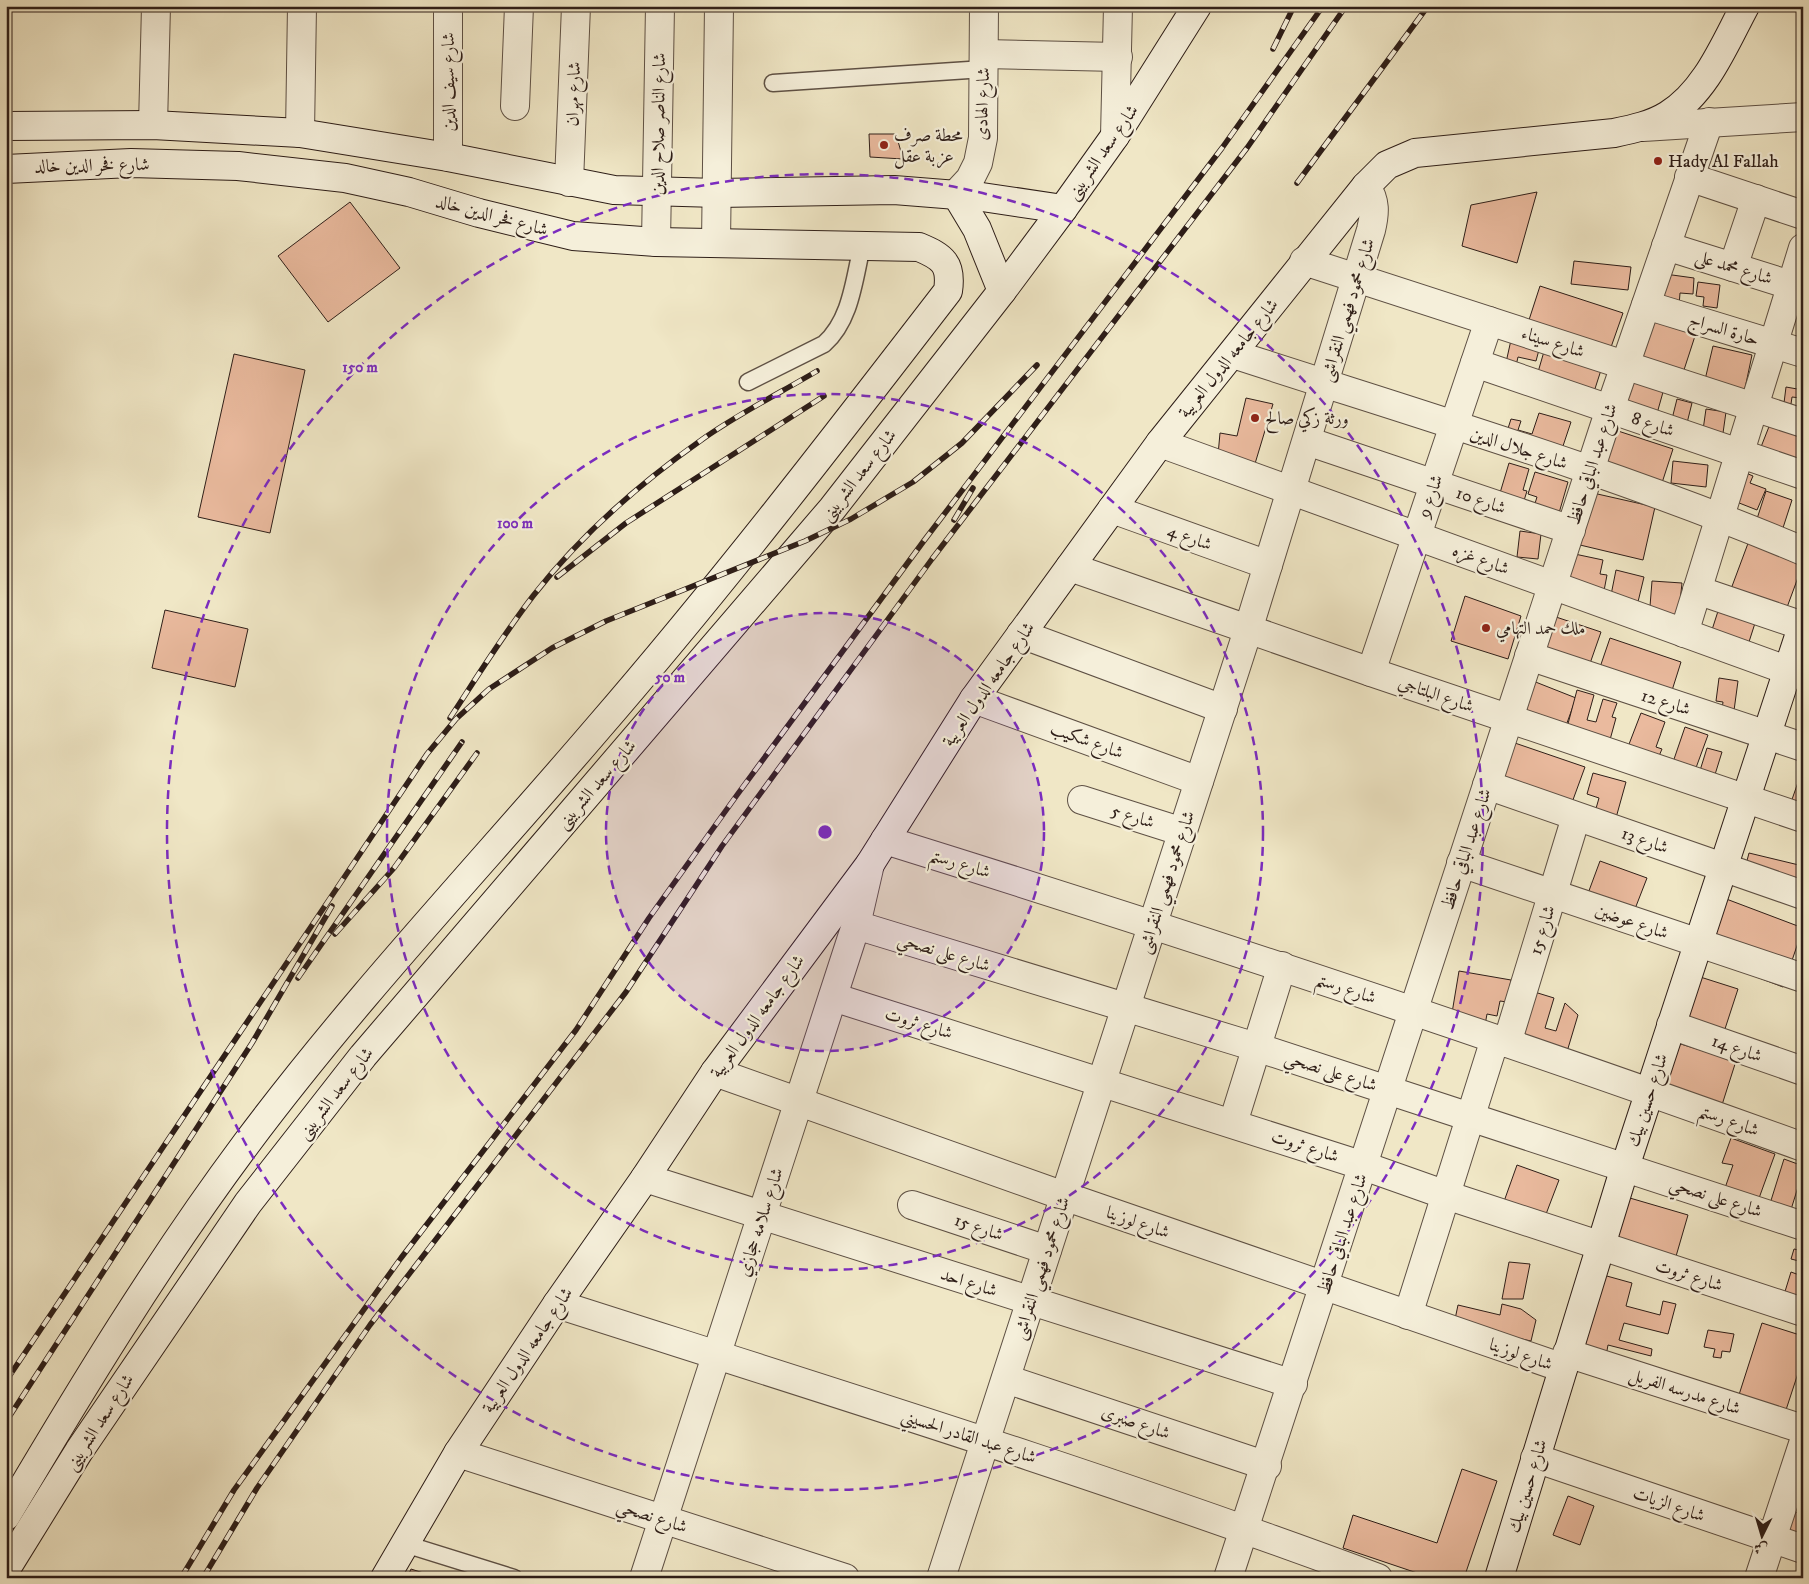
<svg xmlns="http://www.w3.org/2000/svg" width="1809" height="1584" font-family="'IM FELL DW Pica',Amiri,serif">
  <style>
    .building { fill: #eaba9e; stroke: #2e1e18 }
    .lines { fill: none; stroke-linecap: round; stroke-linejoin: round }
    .lane-casing { stroke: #5e5044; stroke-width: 19 }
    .street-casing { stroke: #5e5044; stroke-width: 30 }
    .secondary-casing { stroke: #2e1e18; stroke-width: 30 }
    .lane { stroke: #f5efda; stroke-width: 16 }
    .street { stroke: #f5efda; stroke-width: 28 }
    .secondary { stroke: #f5efda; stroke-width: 28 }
    .rail-casing { stroke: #2e1e18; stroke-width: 5.5 }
    .rail { stroke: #f5efda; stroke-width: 4; stroke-dasharray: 11; stroke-linecap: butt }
    .ring { fill: none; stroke: #7b2cbf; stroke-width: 2.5; stroke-dasharray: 9 6 }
    .poi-dot { fill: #8f2418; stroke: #f5efda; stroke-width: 2 }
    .labels { text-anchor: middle; stroke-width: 4.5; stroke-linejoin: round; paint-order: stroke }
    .street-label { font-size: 18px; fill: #2e1e18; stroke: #f5efda }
    .poi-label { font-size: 18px; fill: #2e1e18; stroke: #f5efda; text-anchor: start }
    .centre { fill: #7b2cbf; stroke: #f5efda; stroke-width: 2.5 }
    .ring-label { font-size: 15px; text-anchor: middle; font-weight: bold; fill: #7b2cbf; stroke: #f5efda; stroke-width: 4.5; stroke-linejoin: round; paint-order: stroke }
  </style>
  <rect width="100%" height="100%" fill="#f0e7c6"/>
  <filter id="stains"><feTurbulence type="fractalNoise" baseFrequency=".004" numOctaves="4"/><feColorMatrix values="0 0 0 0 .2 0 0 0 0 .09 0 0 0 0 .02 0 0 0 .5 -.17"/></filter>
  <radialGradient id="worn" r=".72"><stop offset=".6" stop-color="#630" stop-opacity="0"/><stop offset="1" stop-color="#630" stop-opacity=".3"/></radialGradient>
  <g class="building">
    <path d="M869 134H896L903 159 870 157Z"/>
    <path d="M1537 192 1517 263 1462 246 1471 205Z"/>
    <path d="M350 202 400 268 328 322 278 256Z"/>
    <path d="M1574 261 1631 267 1628 290 1571 284Z"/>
    <path d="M1665 274 1694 278 1693 294 1680 293 1679 306 1662 304Z"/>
    <path d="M1698 282 1720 285 1717 308 1703 306 1704 297 1696 296Z"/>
    <path d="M1540 286 1623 313 1610 350 1528 323Z"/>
    <path d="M1647 317 1696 333 1682 376 1633 360Z"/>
    <path d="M1511 340 1540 346 1536 361 1518 357 1515 370 1505 367Z"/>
    <path d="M1713 346 1752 355 1744 393 1704 384Z"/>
    <path d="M1545 348 1602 367 1592 398 1536 379Z"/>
    <path d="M234 354 305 370 270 533 198 517Z"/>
    <path d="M1629 375 1665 385 1656 417 1620 407Z"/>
    <path d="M1786 387 1803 390V413L1799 412 1801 398 1792 397 1791 404 1784 403Z"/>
    <path d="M1246 398 1273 404 1254 467 1218 455 1220 433 1237 436Z"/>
    <path d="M1677 399 1692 403 1685 431 1670 427Z"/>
    <path d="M1706 409 1726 412 1722 440 1702 437Z"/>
    <path d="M1539 413 1571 422 1559 458 1504 441 1511 419 1521 421 1518 430 1532 434Z"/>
    <path d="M1772 419 1803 431V471L1759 452Z"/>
    <path d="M1615 430 1673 449 1660 489 1602 470Z"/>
    <path d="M1673 461 1708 465 1706 487 1671 483Z"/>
    <path d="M1509 463 1529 469 1523 490 1527 491 1521 510 1497 503Z"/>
    <path d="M1739 470 1753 476 1750 483 1766 489 1757 510 1729 499Z"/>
    <path d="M1535 472 1568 482 1557 520 1532 513 1537 497 1528 494Z"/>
    <path d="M1766 491 1792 500 1781 534 1755 525Z"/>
    <path d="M1593 493 1655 507 1643 560 1580 545Z"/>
    <path d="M1520 531 1541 534 1538 559 1517 557Z"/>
    <path d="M1750 538 1803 564 1786 610 1731 589Z"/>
    <path d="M1570 553 1603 560 1600 574 1607 575 1603 596 1563 588Z"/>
    <path d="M1616 570 1644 577 1637 606 1610 600Z"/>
    <path d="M1652 581 1682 583 1678 621 1649 619Z"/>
    <path d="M1465 596 1521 616 1508 659 1451 641Z"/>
    <path d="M1720 605 1757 617 1747 648 1710 636Z"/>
    <path d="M165 610 248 629 235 687 152 668Z"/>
    <path d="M1556 617 1601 632 1587 672 1543 657Z"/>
    <path d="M1610 638 1681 662 1669 700 1597 676Z"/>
    <path d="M1719 678 1738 681 1733 718 1721 717 1723 702 1716 701Z"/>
    <path d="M1533 681 1576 698 1563 734 1519 717Z"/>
    <path d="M1577 690 1594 695 1587 720 1596 722 1603 699 1617 703 1612 717 1616 718 1608 747 1565 735Z"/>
    <path d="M1641 713 1665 722 1656 747 1662 749 1656 763 1626 752Z"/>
    <path d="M1685 727 1708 735 1693 776 1671 768Z"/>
    <path d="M1509 741 1585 767 1570 808 1494 782Z"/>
    <path d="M1707 748 1722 752 1713 781 1698 777Z"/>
    <path d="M1803 768V812L1789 808Z"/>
    <path d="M1593 773 1626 782 1614 825 1593 819 1599 798 1587 794Z"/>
    <path d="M1749 853 1803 866V890L1743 876Z"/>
    <path d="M1600 861 1647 878 1626 932 1580 915Z"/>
    <path d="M1721 897 1803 928 1783 987 1699 955Z"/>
    <path d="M1459 971 1511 980 1507 1002 1500 1001 1497 1016 1487 1014 1485 1025 1451 1019Z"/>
    <path d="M1694 975 1738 989 1723 1035 1679 1021Z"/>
    <path d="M1528 990 1554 998 1545 1028 1556 1031 1565 1003 1578 1015 1566 1055 1513 1039Z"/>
    <path d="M1671 1041 1736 1061 1721 1108 1656 1088Z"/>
    <path d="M1731 1138 1775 1154 1750 1223 1717 1211 1733 1165 1722 1163Z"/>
    <path d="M1784 1159 1803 1166V1171L1784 1232 1763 1226Z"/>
    <path d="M1517 1165 1559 1180 1543 1222 1502 1207Z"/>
    <path d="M1623 1196 1688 1215 1670 1277 1604 1257Z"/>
    <path d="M1794 1249 1803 1251V1262L1791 1259Z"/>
    <path d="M1509 1262 1530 1264 1523 1299H1502Z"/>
    <path d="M1791 1272 1802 1276 1803 1274V1304L1783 1298Z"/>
    <path d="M1596 1273 1632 1283 1626 1306 1660 1315 1663 1301 1676 1304 1668 1334 1624 1323 1619 1340 1652 1349 1651 1356 1608 1345 1606 1356 1576 1348Z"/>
    <path d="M1502 1304 1521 1309 1536 1320 1531 1341 1454 1324 1458 1305 1500 1315Z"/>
    <path d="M1762 1323 1803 1336V1358L1784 1416 1737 1401Z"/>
    <path d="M1708 1330 1734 1334 1730 1352 1722 1351 1721 1358 1713 1357 1715 1349 1704 1347Z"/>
    <path d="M1462 1469 1497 1481 1464 1578H1432L1343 1548 1353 1515 1437 1543Z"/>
    <path d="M1568 1496 1594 1506 1580 1545 1553 1535Z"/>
    <path d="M1792 1510 1803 1516V1536L1777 1535Z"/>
    <path d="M411 1569 439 1578H407Z"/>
  </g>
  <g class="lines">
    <g class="lane-casing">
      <g id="lane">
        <path d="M773 83 984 69"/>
        <path d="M748 382 824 344C851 320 854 280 862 246"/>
        <path d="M405 1544 514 1578"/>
      </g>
    </g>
    <g class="street-casing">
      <g id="street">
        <path d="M448 6V157"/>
        <path d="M984 54 1118 57"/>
        <path d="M515 106 519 6"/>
        <path d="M153 125 156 6"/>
        <path d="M1643 127 1803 117"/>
        <path d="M300 133 302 6"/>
        <path d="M1115 136 1118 6"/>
        <path d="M1689 177 1803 215"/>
        <path d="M569 182 576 6"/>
        <path d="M956 194 970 179 978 163 983 138 984 6"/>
        <path d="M656 242 660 6"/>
        <path d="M716 243 719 6"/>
        <path d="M1666 246 1803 289"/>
        <path d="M1304 261 1803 423"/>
        <path d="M1733 267 1756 199"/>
        <path d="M1646 305 1803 353"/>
        <path d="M1233 354C1424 416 1618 473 1803 551"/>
        <path d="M1475 363 1803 475"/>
        <path d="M1307 441 1571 530"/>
        <path d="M1160 443 1803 676"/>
        <path d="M1112 509 1268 565"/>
        <path d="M1070 567 1371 672 1803 818"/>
        <path d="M1697 590 1803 626"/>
        <path d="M1684 633 1803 248"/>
        <path d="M1021 634 1223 709"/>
        <path d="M1529 656 1803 747"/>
        <path d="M1371 672 1489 321"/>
        <path d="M974 699 1199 781"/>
        <path d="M1487 785 1803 895"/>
        <path d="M1082 800 1183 832"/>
        <path d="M885 840C1193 936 1499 1037 1803 1147"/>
        <path d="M1461 863 1803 978"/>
        <path d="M856 925 1256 1047 1803 1226"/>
        <path d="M833 997 1364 1166 1446 1195 1803 1312"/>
        <path d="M1671 1025 1803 1071"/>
        <path d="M1507 1043 1576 817"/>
        <path d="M715 1072 1064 1196 1563 1368"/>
        <path d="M1233 1123 1282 966"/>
        <path d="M645 1178 1293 1384"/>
        <path d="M912 1205 1047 1250"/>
        <path d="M557 1304C832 1392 1107 1477 1378 1578"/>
        <path d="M1408 1315 1495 1039"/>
        <path d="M1567 1353 1803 1429"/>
        <path d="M1006 1379 1267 1466"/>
        <path d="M458 1453 845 1578"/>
        <path d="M1535 1458 1803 1549"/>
        <path d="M644 1578 856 925 870 864"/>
        <path d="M941 1578 1248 630 1371 230C1375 213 1376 201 1366 186"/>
        <path d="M1228 1578 1610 409 1709 122"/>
        <path d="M1759 1578 1803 1444"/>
      </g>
    </g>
    <g class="secondary-casing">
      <g id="secondary">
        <path d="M6 126 153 125 300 133 448 157 614 190 717 193 894 190 982 197 1063 209"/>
        <path d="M6 169 131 163 238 166 345 178 409 192 479 213 573 236 656 242 919 247C943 257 952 264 948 291 834 439 720 587 598 728 480 866 355 998 246 1144 158 1262 81 1389 6 1516"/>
        <path d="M956 194 977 229 1002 291"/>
        <path d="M6 1569 79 1451 248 1203 363 1056 832 509 1002 291 1063 209 1115 136 1197 6"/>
        <path d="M385 1578 458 1453 557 1304 645 1178 715 1072 870 864 974 699 1160 443 1366 186 1387 165 1415 153 1614 133C1633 129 1652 125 1668 115 1706 92 1725 43 1745 6"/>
        <path d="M1499 1578 1625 1167 1803 624"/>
      </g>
    </g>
    <use href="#lane" class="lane"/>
    <use href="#street" class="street"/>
    <use href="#secondary" class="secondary"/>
    <g class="rail-casing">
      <g id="rail">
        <path d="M1273 49 1294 6"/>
        <path d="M1297 183 1428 6"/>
        <path d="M954 520 973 488"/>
        <path d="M557 577 626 523 824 396"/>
        <path d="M450 718C477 677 503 635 533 596 579 537 639 484 700 441 736 415 778 394 817 371"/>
        <path d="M335 934 394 868 477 753"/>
        <path d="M298 978 462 742"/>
        <path d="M6 1381 427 754 456 719 489 689 552 648 606 621 805 541 851 519 913 482 962 443 1037 365"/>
        <path d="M9 1417 252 1043 332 906"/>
        <path d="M181 1578 234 1490 401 1258 576 1030 649 918 737 795 923 542 1222 148 1323 6"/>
        <path d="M203 1578 257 1488 370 1325 626 992 722 846 932 559 1247 148 1346 6"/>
      </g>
    </g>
    <use href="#rail" class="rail"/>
  </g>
  <circle cx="825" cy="832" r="219" fill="#7b2cbf" fill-opacity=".12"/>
  <g class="ring">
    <circle cx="825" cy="832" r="219"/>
    <circle cx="825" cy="832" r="438"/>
    <circle cx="825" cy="832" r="658"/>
  </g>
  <g class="poi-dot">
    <circle cx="884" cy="145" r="5"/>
    <circle cx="1658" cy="161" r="5"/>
    <circle cx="1255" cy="418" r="5"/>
    <circle cx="1486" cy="628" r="5"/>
  </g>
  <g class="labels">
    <g class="street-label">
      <text transform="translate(448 82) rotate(-90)" y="6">شارع سيف الدين</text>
      <text transform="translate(573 94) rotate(-88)" y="6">شارع مهران</text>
      <text transform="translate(982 104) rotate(-88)" y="6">شارع الهادى</text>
      <text transform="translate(658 124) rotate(-89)" y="6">شارع الناصر صلاح الدين</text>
      <text transform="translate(1102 152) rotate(-55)" y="6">شارع سعد الشربينى</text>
      <text transform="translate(92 165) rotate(-1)" y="6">شارع فخر الدين خالد</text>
      <text transform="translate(492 215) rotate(15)" y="6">شارع فخر الدين خالد</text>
      <text transform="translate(1734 267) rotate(17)" y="6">شارع محمد على</text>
      <text transform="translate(1347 310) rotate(-73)" y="6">شارع محمود فهمي النقراشى</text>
      <text transform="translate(1724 329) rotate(17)" y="6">حارة السراج</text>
      <text transform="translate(1553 342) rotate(18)" y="6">شارع سيناء</text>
      <text transform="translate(1228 358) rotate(-51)" y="6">شارع جامعه الدول العربية</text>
      <text transform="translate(1653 424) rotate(19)" y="6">شارع 8</text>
      <text transform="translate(1519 448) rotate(18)" y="6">شارع جلال الدين</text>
      <text transform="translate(1592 464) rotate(-72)" y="6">شارع عبد الباقي حافظ</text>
      <text transform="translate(858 475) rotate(-52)" y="6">شارع سعد الشربينى</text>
      <text transform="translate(1430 496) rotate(-71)" y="6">شارع 9</text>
      <text transform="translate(1481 500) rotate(19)" y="6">شارع 10</text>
      <text transform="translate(1190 537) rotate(20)" y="6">شارع 4</text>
      <text transform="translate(1481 559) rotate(20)" y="6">شارع غزه</text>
      <text transform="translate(988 684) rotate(-55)" y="6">شارع جامعه الدول العربية</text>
      <text transform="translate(1436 694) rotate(19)" y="6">شارع البلتاجي</text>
      <text transform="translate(1666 702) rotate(18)" y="6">شارع 12</text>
      <text transform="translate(1087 740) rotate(20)" y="6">شارع شكيب</text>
      <text transform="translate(596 784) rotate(-49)" y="6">شارع سعد الشربينى</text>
      <text transform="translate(1133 816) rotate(17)" y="6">شارع 5</text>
      <text transform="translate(1645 840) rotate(19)" y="6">شارع 13</text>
      <text transform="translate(1466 849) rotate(-72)" y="6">شارع عبد الباقي حافظ</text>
      <text transform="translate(960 863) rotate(17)" y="6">شارع رستم</text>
      <text transform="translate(1166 882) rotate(-72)" y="6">شارع محمود فهمي النقراشى</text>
      <text transform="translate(1632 921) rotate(19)" y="6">شارع عوضين</text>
      <text transform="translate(1542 930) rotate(-73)" y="6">شارع 15</text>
      <text transform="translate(944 952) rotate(17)" y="6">شارع على نصحي</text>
      <text transform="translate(1346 988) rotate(19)" y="6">شارع رستم</text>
      <text transform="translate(757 1016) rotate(-54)" y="6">شارع جامعه الدول العربية</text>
      <text transform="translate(919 1023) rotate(17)" y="6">شارع ثروت</text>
      <text transform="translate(1737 1048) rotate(19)" y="6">شارع 14</text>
      <text transform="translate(1331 1071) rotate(18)" y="6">شارع على نصحي</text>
      <text transform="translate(335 1093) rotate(-52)" y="6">شارع سعد الشربينى</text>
      <text transform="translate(1647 1100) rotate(-72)" y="6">شارع حسين بيك</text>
      <text transform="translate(1729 1120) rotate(20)" y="6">شارع رستم</text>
      <text transform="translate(1305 1146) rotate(18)" y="6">شارع ثروت</text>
      <text transform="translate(1716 1197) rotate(18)" y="6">شارع على نصحي</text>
      <text transform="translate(760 1222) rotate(-72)" y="6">شارع سلامه حجازي</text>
      <text transform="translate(1138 1222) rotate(19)" y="6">شارع لوزينا</text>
      <text transform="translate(979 1227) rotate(19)" y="6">شارع 15</text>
      <text transform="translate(1342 1234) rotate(-72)" y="6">شارع عبد الباقي حافظ</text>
      <text transform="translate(1041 1268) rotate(-72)" y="6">شارع محمود فهمي النقراشى</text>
      <text transform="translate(1689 1275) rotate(18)" y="6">شارع ثروت</text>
      <text transform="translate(969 1282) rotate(18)" y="6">شارع احد</text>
      <text transform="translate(527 1350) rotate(-56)" y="6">شارع جامعه الدول العربية</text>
      <text transform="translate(1521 1354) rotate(19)" y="6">شارع لوزينا</text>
      <text transform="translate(1685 1391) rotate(18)" y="6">شارع مدرسه الفريل</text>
      <text transform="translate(99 1422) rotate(-57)" y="6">شارع سعد الشربينى</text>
      <text transform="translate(1136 1422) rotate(19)" y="6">شارع صبرى</text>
      <text transform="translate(969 1436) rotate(18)" y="6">شارع عبد القادر الحسيني</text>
      <text transform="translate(1527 1486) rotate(-73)" y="6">شارع حسين بيك</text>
      <text transform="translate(1669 1504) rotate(19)" y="6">شارع الزيات</text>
      <text transform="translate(652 1516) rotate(18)" y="6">شارع نصحي</text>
    </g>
    <g class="poi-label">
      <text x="894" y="141">محطة صرف<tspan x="894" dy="21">عزبة عقل</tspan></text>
      <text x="1668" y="167">Hady Al Fallah</text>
      <text x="1265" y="424">ورثة زكي صالح</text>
      <text x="1496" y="634">ملك حمد التهامي</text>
    </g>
  </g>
  <circle cx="825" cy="832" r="8" class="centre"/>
  <g class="ring-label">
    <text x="360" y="372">150 m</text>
    <text x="515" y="528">100 m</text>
    <text x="670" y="682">50 m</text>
  </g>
  <rect width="1809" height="1584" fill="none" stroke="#f0e7c6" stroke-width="25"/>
  <rect x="8" y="8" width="1794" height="1569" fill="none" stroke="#2e1e18" stroke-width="2.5"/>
  <rect x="12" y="12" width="1784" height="1559" fill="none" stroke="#2e1e18"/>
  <g transform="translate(1762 1536) rotate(185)" stroke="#f5efda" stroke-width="4" paint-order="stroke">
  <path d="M0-4L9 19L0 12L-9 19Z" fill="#2e1e18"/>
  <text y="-8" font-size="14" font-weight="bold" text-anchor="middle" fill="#2e1e18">ش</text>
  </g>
  <rect width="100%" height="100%" filter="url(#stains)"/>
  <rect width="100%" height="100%" fill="url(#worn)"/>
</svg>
